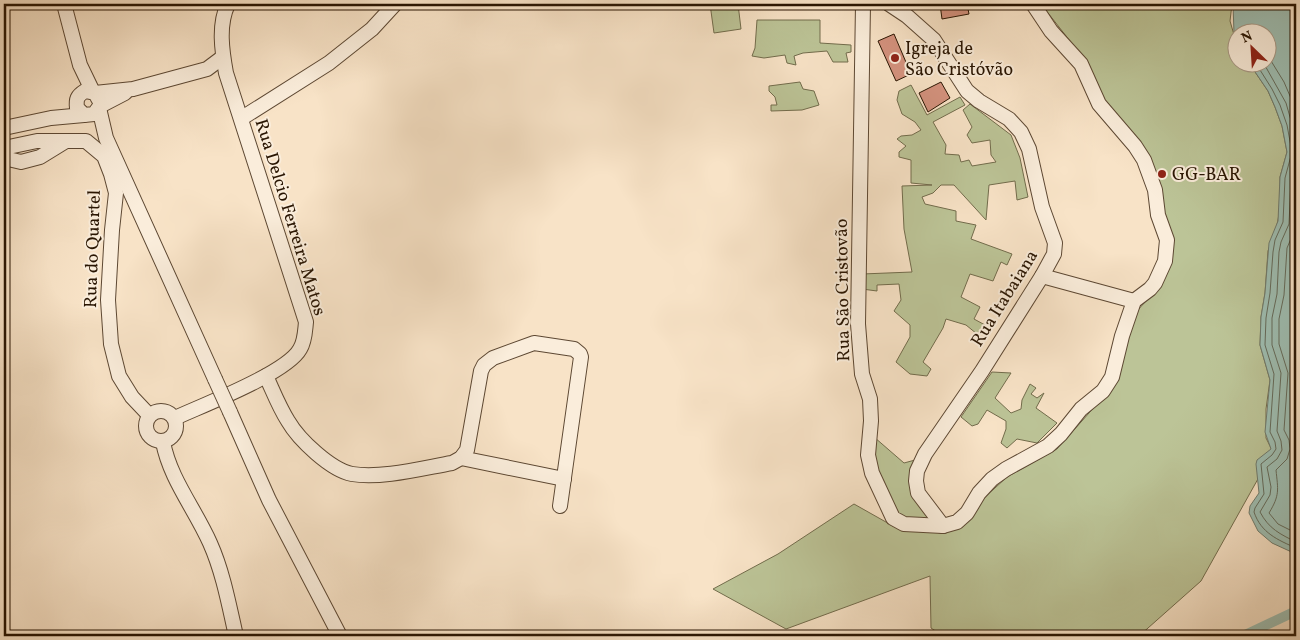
<svg xmlns="http://www.w3.org/2000/svg" width="1300" height="640" font-family="Vollkorn,serif">
  <style>
    .green { fill: #bcc497; stroke: #726c4c }
    .water { fill: #9ebeb2; stroke: #6f7a6c }
    .lines { fill: none; stroke-linecap: round; stroke-linejoin: round }
    .shore { stroke: #646a5a; stroke-width: 1 }
    .canal { stroke: #9ebeb2; stroke-width: 10 }
    .building { fill: #d4927e; stroke: #291502 }
    .minor-casing { stroke: #5d4833; stroke-width: 16 }
    .minor { stroke: #faeddb; stroke-width: 14 }
    .minor-bridge-casing { stroke: #5d4833; stroke-width: 16; stroke-linecap: butt }
    .minor-bridge { stroke: #faeddb; stroke-width: 14 }
    .poi-dot { fill: #8f2418; stroke: #faeddb; stroke-width: 2 }
    .labels { text-anchor: middle; stroke-width: 4; stroke-linejoin: round; paint-order: stroke }
    .poi-label { font-size: 18px; fill: #291502; stroke: #faeddb; text-anchor: start }
    .street-label { font-size: 18px; fill: #291502; stroke: #faeddb }
  </style>
  <rect width="100%" height="100%" fill="#f8e3c7"/>
  <filter id="stains"><feTurbulence type="fractalNoise" baseFrequency=".004" numOctaves="4"/><feColorMatrix values="0 0 0 0 .2 0 0 0 0 .09 0 0 0 0 .02 0 0 0 .5 -.17"/></filter>
  <radialGradient id="worn" r=".72"><stop offset=".6" stop-color="#630" stop-opacity="0"/><stop offset="1" stop-color="#630" stop-opacity=".3"/></radialGradient>
  <g class="green">
    <path d="M710 4H738L741 29 714 33Z"/>
    <path d="M1041 4H1232L1230 21 1237 45 1238 62 1249 63 1268 91 1275 107 1282 126 1287 152 1280 177V209L1277 225 1268 251 1265 293 1261 317 1260 345 1270 380 1266 409V438L1273 452 1201 581 1139 636H943L931 628 930 576 786 629 713 589 778 554 854 504 893 526 941 533 968 521 984 498 1007 477 1057 449 1113 386 1136 312 1156 290 1163 209 1148 156 1102 102 1077 50Z"/>
    <path d="M757 20H820V43L851 45V52L846 53 848 62H833L827 51 803 53 794 56 796 65 787 63 785 55 764 58 752 56 755 48Z"/>
    <path d="M800 82 803 89 814 91 819 105 802 110 771 111V105H777L775 97 769 91V86Z"/>
    <path d="M911 85 927 115 960 97 965 105 933 122 946 145 945 154 959 155 961 162 969 160 972 166 996 162 991 155 990 140 972 143 967 135 972 127 963 110 970 104 1011 135 1020 158 1028 197 1017 200 1015 181 989 185 986 220 954 185H941L933 193 922 197 925 204 956 211V221L976 225 971 239 1012 254 1007 265 1001 262 993 281 970 274 961 297 980 307 974 319 985 325 977 334 966 325 946 319 943 328 923 362 931 369 927 376 910 374 896 362 910 337V325L894 311 901 300 899 284 877 285V291L862 289V274L912 272 904 229 902 186 932 185 911 183V160L899 157V152L906 146 897 139 901 136 912 135 921 130 915 122 902 114 897 100 899 91Z"/>
    <path d="M992 372 1011 373 995 398 1011 413 1021 409 1022 400 1030 384 1036 388 1031 394 1037 398 1044 393 1036 408 1057 423 1037 443 1017 439 1007 448 1001 443 1006 429V421L987 410 978 424 972 426 961 417Z"/>
    <path d="M874 437 904 463 915 460 914 466 937 523 905 521 894 514 875 472Z"/>
  </g>
  <path class="water" d="M1233 4H1296V554L1272 543 1258 531 1249 513 1250 506 1259 493 1256 464 1257 460 1271 449 1265 432 1270 380 1260 345 1261 317 1265 293 1269 243 1278 221 1280 177 1287 152 1282 126 1275 107 1268 91 1249 63 1268 62V32H1238L1237 45 1234 33Z"/>
  <g class="lines">
    <g class="shore">
      <path d="M1268 56 1284 82 1296 110"/>
      <path d="M1255 62 1272 89 1280 105 1287 125 1292 152 1285 178 1283 222 1275 240 1273 252 1270 293 1266 318 1265 345 1274 374 1270 432 1275 442 1276 449 1272 455 1261 464 1264 494 1255 508 1254 512C1261 533 1278 540 1296 548"/>
      <path d="M1263 62 1286 103 1296 138"/>
      <path d="M1296 163 1291 179 1289 224 1281 242 1279 252 1277 294 1272 318V345L1281 373 1277 431 1281 441 1282 450 1277 459 1267 467 1271 487 1270 495 1260 512C1269 529 1280 534 1296 542"/>
      <path d="M1296 227 1287 248 1284 295 1279 319V344L1288 373 1284 430 1289 440 1290 449 1287 459 1276 470C1278 490 1280 495 1269 513L1278 524 1296 533"/>
    </g>
    <path class="canal" d="M1243 636 1296 611"/>
  </g>
  <g class="building">
    <path d="M940 4H967L969 14 942 19Z"/>
    <path d="M894 34 911 74 896 81 878 41Z"/>
    <path d="M941 82 950 98 928 112 919 93Z"/>
  </g>
  <g class="lines">
    <g class="minor-casing">
      <g id="minor">
        <path d="M64 4 80 65 93 92"/>
        <path d="M863 4 858 324 862 374 870 399 871 421 868 455 872 473 893 518 904 524 943 526 957 522 967 513 979 493 992 479 1006 469 1048 446 1061 434 1081 409 1103 391 1112 377 1122 336 1134 301 1150 289 1155 283 1165 261 1167 240 1158 215 1155 190 1144 160 1135 146 1099 104 1081 64 1051 31 1033 4"/>
        <path d="M889 4 907 16 934 40 967 91 979 101 1009 119 1021 132 1029 149 1042 207 1055 243 1054 254 1042 276 982 371 925 454 917 471 916 481 918 493 943 526"/>
        <path d="M95 93 133 89 207 69 223 57"/>
        <path d="M99 100 95 93 85 91C77 96 76 99 77 108L84 115 94 114 100 106 125 93"/>
        <path d="M99 108 106 138 215 379"/>
        <path d="M242 118 329 63 372 29 395 4"/>
        <path d="M4 128 51 118 84 115"/>
        <path d="M4 148 37 141H66"/>
        <path d="M4 158 21 162 40 157 66 141H86L104 156 111 174 116 193 112 230 108 300 111 344 119 376 132 397 149 415"/>
        <path d="M1042 276 1134 301"/>
        <path d="M266 376C273 391 279 407 288 421 299 440 331 470 352 474 381 479 423 468 452 463L461 458 467 450 481 371 484 365 493 358 534 343 574 349 580 354 581 357 560 506"/>
        <circle cx="161" cy="426" r="15"/>
        <path d="M230 412 269 500 340 636"/>
        <path d="M175 418C203 405 287 373 300 349 305 341 305 331 306 322L226 73C222 51 218 25 228 4"/>
        <path d="M163 442C170 479 195 509 210 543 223 572 229 605 236 636"/>
        <path d="M461 458 564 479"/>
      </g>
    </g>
    <use href="#minor" class="minor"/>
    <g class="minor-bridge-casing">
      <path id="minor-bridge" d="M215 379 230 412"/>
    </g>
    <use href="#minor-bridge" class="minor-bridge"/>
  </g>
  <g class="poi-dot">
    <circle cx="895" cy="58" r="5"/>
    <circle cx="1162" cy="174" r="5"/>
  </g>
  <g class="labels">
    <g class="poi-label">
      <text x="905" y="54">Igreja de<tspan x="905" dy="21">São Cristóvão</tspan></text>
      <text x="1172" y="180">GG-BAR</text>
    </g>
    <g class="street-label">
      <text transform="translate(291 217) rotate(73)" y="6">Rua Delcio Ferreira Matos</text>
      <text transform="translate(92 249) rotate(-88)" y="6">Rua do Quartel</text>
      <text transform="translate(842 290) rotate(-91)" y="6">Rua São Cristovão</text>
      <text transform="translate(1004 298) rotate(-58)" y="6">Rua Itabaiana</text>
    </g>
  </g>
  <rect width="1300" height="640" fill="none" stroke="#f8e3c7" stroke-width="20"/>
  <rect x="5" y="5" width="1290" height="630" fill="none" stroke="#291502" stroke-width="2.5"/>
  <rect x="10" y="10" width="1280" height="620" fill="none" stroke="#291502"/>
  <g transform="translate(1252 48) rotate(335)"><circle r="24" fill="#faeddb" stroke="#a69784"/>
  <path d="M0-4L9 19L0 12L-9 19Z" fill="#8f2418"/>
  <text y="-8" font-size="14" font-weight="bold" text-anchor="middle" fill="#291502">N</text>
  </g>
  <rect width="100%" height="100%" filter="url(#stains)"/>
  <rect width="100%" height="100%" fill="url(#worn)"/>
</svg>
